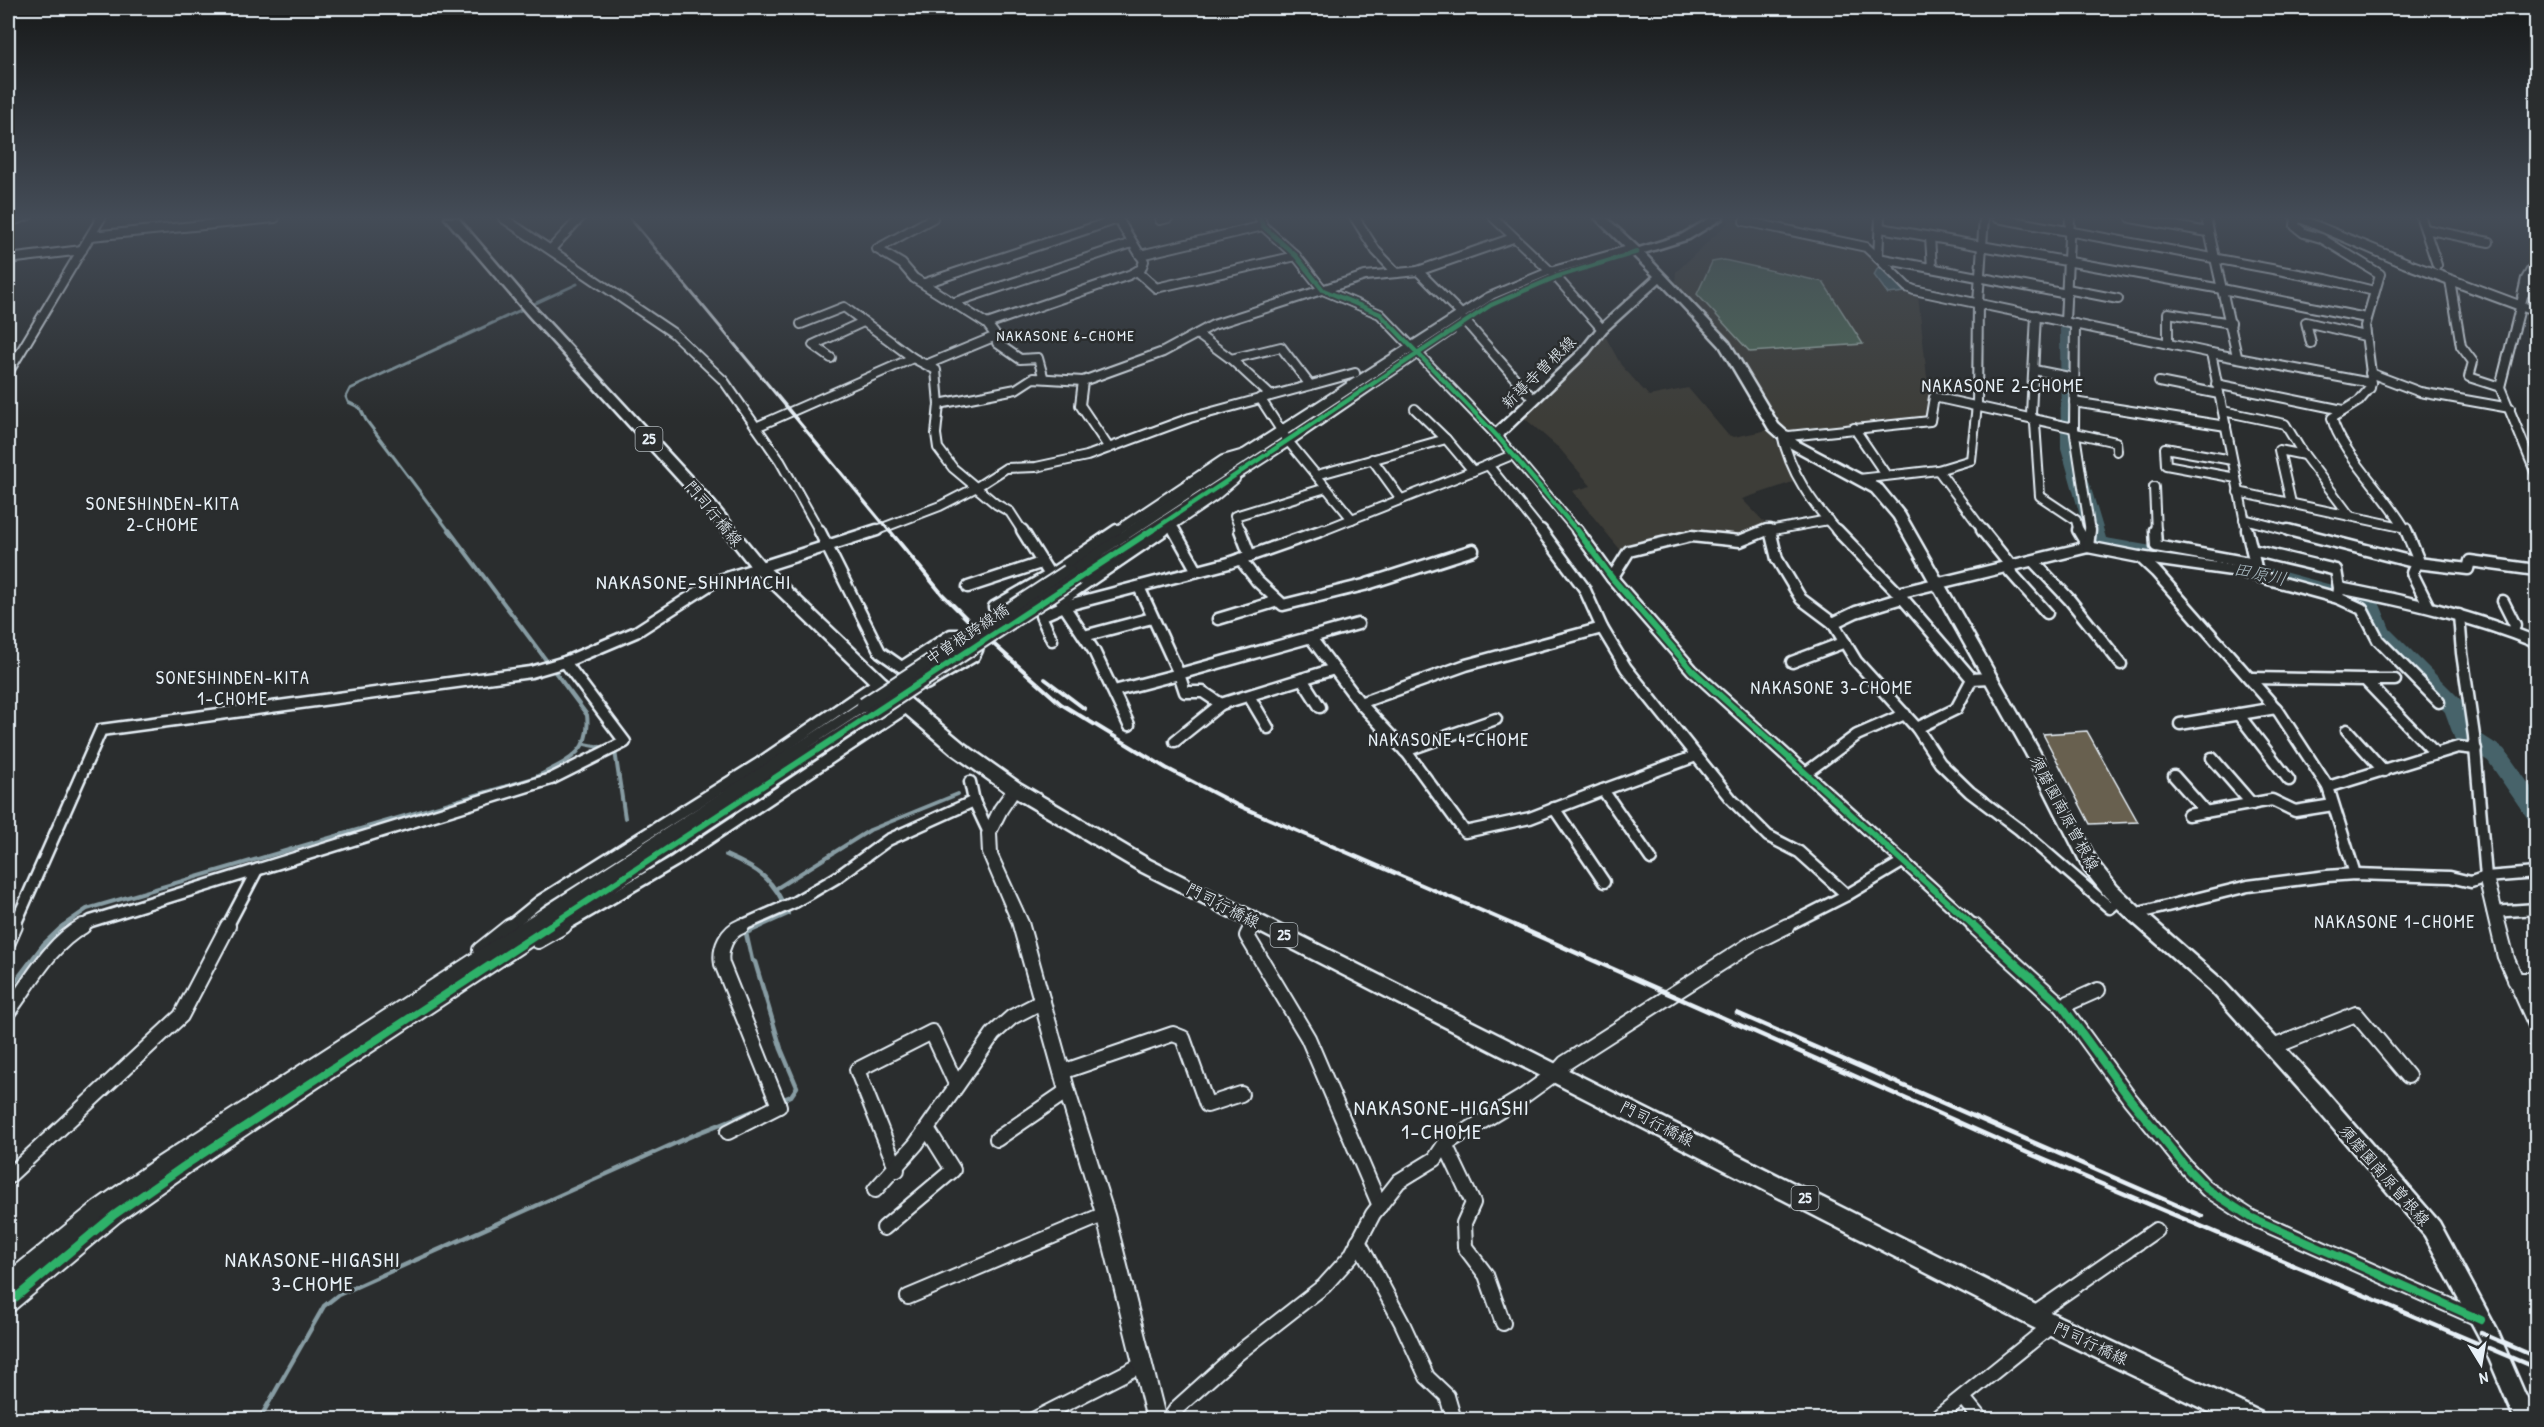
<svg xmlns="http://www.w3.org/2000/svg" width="2544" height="1427" font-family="'Patrick Hand','Klee One',sans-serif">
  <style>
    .built { fill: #3d3c38 }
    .green { fill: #506a59; stroke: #9caea8; stroke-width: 1.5 }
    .water { fill: #47646b; stroke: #879ca3; stroke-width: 1.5 }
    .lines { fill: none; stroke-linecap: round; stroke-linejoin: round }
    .stream-far2 { stroke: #879ca3; stroke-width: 3 }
    .stream-far1 { stroke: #879ca3; stroke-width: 4 }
    .stream { stroke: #879ca3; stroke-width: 4.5 }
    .river { fill: #47646b; fill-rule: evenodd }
    .building { fill: #686050; stroke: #e8f1f8; stroke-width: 1.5 }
    .minor-far2-casing { stroke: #e8f1f8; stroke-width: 12 }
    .minor-far1-casing { stroke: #e8f1f8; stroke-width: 15 }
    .minor-casing { stroke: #e8f1f8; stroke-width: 18 }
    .tertiary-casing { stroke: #e8f1f8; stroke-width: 4 }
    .secondary-casing { stroke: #e8f1f8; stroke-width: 5 }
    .primary-casing { stroke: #e8f1f8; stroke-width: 5 }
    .trunk-casing { stroke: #e8f1f8; stroke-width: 4 }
    .minor-far2 { stroke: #2a2d2e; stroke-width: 8 }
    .minor-far1 { stroke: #2a2d2e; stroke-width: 10 }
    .minor { stroke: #2a2d2e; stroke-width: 14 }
    .tertiary { fill: #2a2d2e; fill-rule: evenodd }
    .secondary { fill: #2a2d2e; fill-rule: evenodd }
    .primary { fill: #2a2d2e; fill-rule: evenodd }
    .trunk { fill: #2a2d2e; fill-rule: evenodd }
    .rail-far2 { stroke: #e8f1f8; stroke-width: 3 }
    .rail-far1 { stroke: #e8f1f8; stroke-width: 4 }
    .rail { stroke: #e8f1f8; stroke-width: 4.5 }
    .tertiary-bridge-casing { stroke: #e8f1f8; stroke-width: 18; stroke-linecap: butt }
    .tertiary-bridge { stroke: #2a2d2e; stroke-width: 14 }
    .cycleway-far2-casing { stroke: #2a2d2e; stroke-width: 8 }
    .cycleway-far1-casing { stroke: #2a2d2e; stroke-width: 10 }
    .cycleway-casing { stroke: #2a2d2e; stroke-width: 11 }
    .cycleway-far2 { stroke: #2db169; stroke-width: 4.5 }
    .cycleway-far1 { stroke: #2db169; stroke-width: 6 }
    .cycleway { stroke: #2db169; stroke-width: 8 }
    .labels { text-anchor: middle; stroke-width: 5; stroke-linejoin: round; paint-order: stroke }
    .far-neighbourhood-label { font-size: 15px; letter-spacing: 1.5px; fill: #e8f1f8; stroke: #2a2d2e }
    .shield { fill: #2a2d2e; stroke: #afb6bb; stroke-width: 1.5 }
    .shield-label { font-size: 15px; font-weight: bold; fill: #e8f1f8 }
    .street-label { font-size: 16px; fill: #e8f1f8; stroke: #2a2d2e }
    .neighbourhood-label { font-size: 18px; letter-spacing: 1.5px; fill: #e8f1f8; stroke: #2a2d2e }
    .water-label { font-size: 18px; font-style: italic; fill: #a8b9c0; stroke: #2a2d2e }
    .quarter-label { font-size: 20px; letter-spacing: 1.5px; fill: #e8f1f8; stroke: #2a2d2e }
    .near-neighbourhood-label { font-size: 21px; letter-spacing: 1.5px; fill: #e8f1f8; stroke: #2a2d2e }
  </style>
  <rect width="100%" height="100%" fill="#2a2d2e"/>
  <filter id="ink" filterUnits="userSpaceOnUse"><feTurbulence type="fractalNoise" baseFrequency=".0167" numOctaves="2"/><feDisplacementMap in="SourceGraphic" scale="12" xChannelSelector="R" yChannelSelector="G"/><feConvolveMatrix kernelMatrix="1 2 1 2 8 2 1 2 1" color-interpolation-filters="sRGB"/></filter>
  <g filter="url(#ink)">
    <g class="built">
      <path d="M1731 220 1861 250 1880 264 1888 294 1906 292 1918 295 1929 395V420L1823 428 1790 433 1780 424 1736 350 1675 282 1676 272Z"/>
      <path d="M1604 334 1621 365 1649 396 1688 388 1728 435 1734 437 1768 430 1774 436 1796 481 1742 499 1769 527 1748 536 1711 535 1623 553 1572 491 1591 486 1560 449 1522 416Z"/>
    </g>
    <path class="green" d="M1724 260 1823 282 1863 344 1750 352 1697 294 1712 262Z"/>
    <path class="water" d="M1880 264 1906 292 1888 294 1874 275Z"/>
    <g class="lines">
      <path class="stream-far2" d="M450 532 366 420 360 408 348 402 346 397 350 389 577 284"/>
      <g class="stream-far1">
        <path d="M585 744 605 748"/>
        <path d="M612 750 615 751 625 818"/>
        <path d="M726 855C759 869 775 880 788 914L759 927"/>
        <path d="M777 888 870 830 958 794"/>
        <path d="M61 927 87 909 534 778C564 762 592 755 587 715L449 530"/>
      </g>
      <g class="stream">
        <path d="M762 926 746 933 752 960 755 962 781 1049 797 1087 791 1096 779 1101"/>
        <path d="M8 991 43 945 63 926"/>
        <path d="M259 1420 324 1306 338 1295 698 1133 763 1107"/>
      </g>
      <g class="river">
        <path d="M2069 321 2075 322 2078 326 2079 448 2106 538 2197 554 2204 556 2207 561 2204 566 2197 568 2098 551 2091 549 2088 544 2061 448 2060 326 2063 322Z"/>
        <path d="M2250 563 2368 595 2379 602 2390 629 2463 702 2473 729 2504 749 2536 794V821L2528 819 2488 761 2455 740 2445 712 2373 639 2363 611 2354 606 2243 575 2240 570 2243 565Z"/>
      </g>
    </g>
    <path class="building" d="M2087 731 2138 822 2090 824 2043 734Z"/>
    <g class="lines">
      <g class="minor-far2-casing">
        <g id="minor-far2">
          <path d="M503 218 673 333 724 381 780 461 820 532"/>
          <path d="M1260 218 1263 226 1296 256 1323 290 1380 314 1498 437 1578 532"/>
          <path d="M1355 218 1376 251 1397 273"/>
          <path d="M1494 218 1550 271"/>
          <path d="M1880 218 1878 258 1907 287 1914 290 2211 353 2371 383"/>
          <path d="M1997 218 2326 279 2374 291"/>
          <path d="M2131 218 2208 232"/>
          <path d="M2206 218 2237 356"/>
          <path d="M2296 218 2295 226 2304 233 2321 238 2380 274 2365 326 2371 373 2370 388 2359 401 2332 418C2340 452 2388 496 2407 532"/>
          <path d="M2421 218 2437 265"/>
          <path d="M1160 220 1168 218"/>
          <path d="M1744 221 1866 247 1878 258 2067 294"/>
          <path d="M1881 228 2222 289 2366 318"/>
          <path d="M2425 229 2489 242"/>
          <path d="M91 236 275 218"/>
          <path d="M1930 237 1932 268"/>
          <path d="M551 249 580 218"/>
          <path d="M1140 255 1263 226"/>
          <path d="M8 259 82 250"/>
          <path d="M1137 271 1156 288 1296 256"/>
          <path d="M1418 271 1461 314"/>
          <path d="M1556 277 1602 329"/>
          <path d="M2450 280 2461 346 2473 362 2469 377 2500 387"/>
          <path d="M925 283 1118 219 1144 261 1141 269 1129 275 987 324"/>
          <path d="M2067 289 2118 299"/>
          <path d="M2523 296 2500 387 2536 474"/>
          <path d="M955 302 1132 243"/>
          <path d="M2036 315 2031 414 2035 423 2040 496 2076 520 2079 532"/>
          <path d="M1465 321 1534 400"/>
          <path d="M2065 322 2070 218"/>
          <path d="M801 324 844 307 913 358"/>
          <path d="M2075 324 2074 428 2090 532"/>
          <path d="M1197 334 1231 359"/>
          <path d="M996 336 997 343 1020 359 1038 358 1043 376"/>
          <path d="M2311 343 2306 322 2365 336"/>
          <path d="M2168 344V313L2231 323"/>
          <path d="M2211 353 2247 532"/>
          <path d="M831 358 813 345 863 322"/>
          <path d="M928 364 996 336 987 324 914 278 902 264 877 249 933 218"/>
          <path d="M2034 370 2074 378"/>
          <path d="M8 373 101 218"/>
          <path d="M2370 373 2420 392 2510 408"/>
          <path d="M2159 382 2219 394"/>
          <path d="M2216 384 2343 410"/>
          <path d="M1270 395 1231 359 1281 347 1310 385"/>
          <path d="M1260 398 1288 441 1352 519"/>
          <path d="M2074 402 2226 426"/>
          <path d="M939 404 1016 389 1033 378 1083 381"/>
          <path d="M1415 409 1446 439"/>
          <path d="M2223 411 2285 424 2302 452 2350 516"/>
          <path d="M756 427 913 358 936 370 939 404 936 434 938 448 953 468 996 504 1010 512 1023 532"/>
          <path d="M1854 428 1886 475"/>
          <path d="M2075 433 2116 442 2117 451"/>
          <path d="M1109 448 1080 405 1083 381 1163 352 1213 325 1365 276 1418 271 1513 238"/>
          <path d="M1512 455 1488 465 1542 532"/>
          <path d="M1372 459 1401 499"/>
          <path d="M2232 460 2165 448 2166 465 2236 478"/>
          <path d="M1938 470 1984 532"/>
          <path d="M1317 475 1446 439 1473 471"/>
          <path d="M1859 479 1938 470 1971 460 1977 405 1978 303 1984 218"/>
          <path d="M2154 487 2156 532"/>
          <path d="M2238 492 2406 528"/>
          <path d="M2291 503 2279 450 2304 455"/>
          <path d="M2244 519 2294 532"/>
          <path d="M1171 525 1175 532"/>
          <path d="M1770 529 1771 532"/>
          <path d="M872 532 940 506 975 488 1006 468 1036 467 1087 456 1190 418 1355 373"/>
          <path d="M1115 532 1223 460 1244 454"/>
          <path d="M1162 532 1215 496 1235 479"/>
          <path d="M1241 532 1235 516 1326 488"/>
          <path d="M1319 532 1488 465"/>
          <path d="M1763 532 1828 520"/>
          <path d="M1838 532C1812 503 1790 473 1782 434L1789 436 1930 421 1934 397 2074 428"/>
        </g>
      </g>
      <g class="minor-far1-casing">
        <g id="minor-far1">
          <path d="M819 530 880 652 926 684 974 656 977 650 959 635H951L902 667"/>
          <path d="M1022 530 1050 575 1064 606 1229 563 1323 530"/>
          <path d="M1174 530 1197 571"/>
          <path d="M1240 530 1250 556"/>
          <path d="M1541 530 1584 588 1602 628 1626 668 1731 799 1768 836 1799 852 1847 895"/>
          <path d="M1577 530 1612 578 1692 670 1975 927"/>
          <path d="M1770 530 1777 559 1801 599 1833 623 1856 661 1917 728 1956 709 1972 679 1990 678"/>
          <path d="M1837 530 1898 593 2088 547 2139 557 2239 571 2338 598 2339 588C2406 601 2472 616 2536 642"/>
          <path d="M1982 530 2011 566"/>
          <path d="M2078 530 2088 547"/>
          <path d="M2155 530 2156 546 2255 564"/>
          <path d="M2247 530 2258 576"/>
          <path d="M2288 530 2417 563 2468 569 2470 561 2536 570"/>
          <path d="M2406 530 2418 559 2412 573 2429 607"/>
          <path d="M2088 547 2090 530"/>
          <path d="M2252 550 2336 570 2339 588"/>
          <path d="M2140 557 2156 572 2279 712 2328 787 2355 874"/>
          <path d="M1240 559 1257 581 1283 605 1364 585 1473 550"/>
          <path d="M2033 561 2069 599 2121 664"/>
          <path d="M2006 567 2047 613"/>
          <path d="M1612 578 1629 551 1691 536 1740 541 1767 530"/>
          <path d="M968 587 1041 563"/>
          <path d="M1139 587 1179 674 1358 624"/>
          <path d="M1898 593 1972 679"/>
          <path d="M2338 598 2362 609 2378 640 2439 702"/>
          <path d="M1061 600 1164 530"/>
          <path d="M2503 601 2515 625 2513 632"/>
          <path d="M994 607 1050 575 1117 530"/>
          <path d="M2459 615 2462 653 2474 736 2486 877"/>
          <path d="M1218 619 1278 601"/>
          <path d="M1833 623 1856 612 1902 598"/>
          <path d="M1602 628 1466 665 1360 703 1408 754 1465 832 1530 818 1603 790"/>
          <path d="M1084 636 1152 618"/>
          <path d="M1311 638 1360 703"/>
          <path d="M1052 640 1041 616 1064 606 1094 651 1129 725"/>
          <path d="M1792 662 1845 642"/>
          <path d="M2252 678 2365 680 2436 754"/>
          <path d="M1302 679 1320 707"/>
          <path d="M2365 680H2395"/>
          <path d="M1114 691 1179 674 1185 692H1203L1221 704 1334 669"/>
          <path d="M1249 696 1268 728"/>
          <path d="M2238 714 2289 780"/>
          <path d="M2180 724 2276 708"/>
          <path d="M1917 728 1940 763 1970 792 2019 829 2110 908 2120 899"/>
          <path d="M2347 730 2384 771"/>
          <path d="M1175 741 1221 704"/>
          <path d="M1405 751 1496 719"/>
          <path d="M2212 758 2252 804"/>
          <path d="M1807 772 1857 735 1905 714"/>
          <path d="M2174 776 2206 812"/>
          <path d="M2328 787 2458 747 2476 749"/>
          <path d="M974 801 989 833"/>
          <path d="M1554 808 1604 882"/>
          <path d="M2188 815 2272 800 2295 811 2333 805"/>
          <path d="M1651 859 1603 790 1696 756"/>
          <path d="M2493 912 2536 909"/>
          <path d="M2135 914 2248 886 2327 876 2355 874 2450 877 2471 882 2486 877 2536 873"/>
          <path d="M14 927 101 730 531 672 565 662 636 632 714 582 877 530"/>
          <path d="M80 927 91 921 551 779 625 742 565 662"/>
          <path d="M227 927 257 870"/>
          <path d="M508 927 540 901 760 763 879 682"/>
          <path d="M562 927 675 861 907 707"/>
          <path d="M739 927 795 902 836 878 888 840 974 801 970 782"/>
          <path d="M1252 927 1255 921"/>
          <path d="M1784 927 1847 895 1904 861"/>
        </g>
      </g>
      <g class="minor-casing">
        <g id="minor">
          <path d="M1252 926 1247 936 1308 1038 1380 1206"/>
          <path d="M1974 926 2062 1006 2130 1099 2184 1165 2207 1189 2252 1218 2480 1319"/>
          <path d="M538 941 564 926"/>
          <path d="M8 942 15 926"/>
          <path d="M480 950 510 926"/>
          <path d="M2515 980H2536"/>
          <path d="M2062 1006 2098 990"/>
          <path d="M8 1012C30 983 50 944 83 926"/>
          <path d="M2273 1047 2356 1014 2408 1076"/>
          <path d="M1062 1072 1173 1034 1183 1038 1207 1105 1241 1094"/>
          <path d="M728 1132 779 1106 722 964C719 948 727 932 742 926"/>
          <path d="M997 1139 1067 1091"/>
          <path d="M1445 1144 1473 1203 1464 1223 1465 1247 1486 1275 1503 1323"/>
          <path d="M897 1170 857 1070 932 1032 956 1084"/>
          <path d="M8 1177 181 1016 228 926"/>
          <path d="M875 1190 916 1144 993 1034 1012 1017 1043 1001"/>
          <path d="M884 1228 953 1170 928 1130"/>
          <path d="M1358 1241 1402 1323 1427 1377 1447 1396 1454 1420"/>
          <path d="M908 1297 1105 1214"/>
          <path d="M2033 1315 2156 1230"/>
          <path d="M1963 1398 1981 1420"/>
          <path d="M2521 1401 2536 1413"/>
          <path d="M1033 1420 1143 1364"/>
          <path d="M1169 1420 1178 1407 1237 1354 1324 1286 1351 1256 1373 1214 1399 1181 1435 1159 1445 1144 1521 1098 1557 1072 1565 1063 1751 944 1787 926"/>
          <path d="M1934 1420 2052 1325"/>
        </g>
      </g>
      <g class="tertiary-casing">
        <g id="tertiary">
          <path d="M16 218H32L8 227V221Z"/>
          <path d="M1632 245 1637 248 1635 250 1554 273 1494 298 1097 559 1284 438 1445 331 1449 330 1454 333 1292 444 1080 581H1072L1071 575H1064L1062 572 1243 450 1486 294 1546 269Z"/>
          <path d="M2536 258C2537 271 2531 283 2528 296L2523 299 2519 298 2518 296 2522 278 2533 259Z"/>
          <path d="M864 700 871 705 869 709 807 749 868 709H878L880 713 878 717 190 1172 120 1221 14 1310 8 1313V1272L93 1203 157 1158Z"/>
          <path d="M1015 783 1020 785 1022 789 1006 813 996 833 997 854 1028 922 1075 1091 1114 1214 1166 1420H1147L1096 1214 1059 1091 1012 922 983 854 982 833 995 806 1010 785Z"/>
          <path d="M2486 871 2491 873 2493 877 2514 958 2536 1008V1031L2530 1029 2498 958 2479 877 2481 873Z"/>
        </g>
      </g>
      <g class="secondary-casing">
        <path id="secondary" d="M1595 218H1607L1639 248 1681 235 1710 218H1723L1689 239 1644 253 1729 342 1778 424 1797 441 1882 486 1904 513 2037 747 2097 861 2117 886 2141 909 2222 980 2321 1086 2439 1222 2497 1330 2536 1420H2515L2483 1344 2425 1236 2307 1098 2210 990 2129 919 2105 896 2085 871 2026 754 1894 518 1872 492 1789 447 1769 429 1720 346 1660 282 1606 331 1588 354 1504 435 1502 440H1494L1491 434 1493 431 1580 350 1598 327 1654 276Z"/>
      </g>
      <g class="primary-casing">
        <path id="primary" d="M445 218H458L537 310 715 503 765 564 885 678 963 743 1021 784 1150 860 2060 1317 2261 1412 2265 1420H2226L2044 1333 1138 870 1009 794 951 753 873 686 755 572 705 509 529 316Z"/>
      </g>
      <g class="trunk-casing">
        <path id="trunk" d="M2290 218H2308L2413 261 2536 307V316L2403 267Z"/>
      </g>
      <use href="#minor-far2" class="minor-far2"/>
      <use href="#minor-far1" class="minor-far1"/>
      <use href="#minor" class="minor"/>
      <use href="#tertiary" class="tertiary"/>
      <use href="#secondary" class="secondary"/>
      <use href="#primary" class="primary"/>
      <use href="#trunk" class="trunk"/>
      <path class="rail-far2" d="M630 218 890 532"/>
      <g class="rail-far1">
        <path d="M889 530 942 594 980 632 1061 704 1166 768 1235 804 1519 927"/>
        <path d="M1045 679 1085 709"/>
      </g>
      <g class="rail">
        <path d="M1516 926 2028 1153 2536 1368"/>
        <path d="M1737 1013 2202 1216"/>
        <path d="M2481 1333 2536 1357"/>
      </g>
      <g class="tertiary-bridge-casing">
        <g id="tertiary-bridge">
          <path d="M864 705 1068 572"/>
          <path d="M873 713 1076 578"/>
        </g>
      </g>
      <use href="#tertiary-bridge" class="tertiary-bridge"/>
      <g class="cycleway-far2-casing">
        <g id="cycleway-far2">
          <path d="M1260 218 1263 226 1296 256 1323 290 1380 314 1498 437 1578 532"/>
          <path d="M1150 532 1491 305 1556 277 1637 252"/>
        </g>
      </g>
      <g class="cycleway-far1-casing">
        <g id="cycleway-far1">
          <path d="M1577 530 1612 578 1692 670 1975 927"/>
          <path d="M548 927 1152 530"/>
        </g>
      </g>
      <g class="cycleway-casing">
        <g id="cycleway">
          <path d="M1974 926 2062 1006 2130 1099 2184 1165 2207 1189 2252 1218 2481 1320"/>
          <path d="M8 1304 114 1215 184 1166 550 926"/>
        </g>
      </g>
      <use href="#cycleway-far2" class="cycleway-far2"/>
      <use href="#cycleway-far1" class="cycleway-far1"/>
      <use href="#cycleway" class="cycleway"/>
    </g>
  </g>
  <linearGradient id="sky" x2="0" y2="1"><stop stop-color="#171919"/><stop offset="0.52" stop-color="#444c57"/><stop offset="1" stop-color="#444c57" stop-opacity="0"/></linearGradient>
  <rect width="2544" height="418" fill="url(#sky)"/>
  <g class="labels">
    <g class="far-neighbourhood-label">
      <text x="1066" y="341">NAKASONE 6-CHOME</text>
    </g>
    <g class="shield">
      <rect x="635.5" y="427" width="27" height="24" rx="4.5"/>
      <rect x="1270.5" y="923" width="27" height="24" rx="4.5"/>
      <rect x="1791.5" y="1186" width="27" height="24" rx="4.5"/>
    </g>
    <g class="shield-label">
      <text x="649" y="444">25</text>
      <text x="1284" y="940">25</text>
      <text x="1805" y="1203">25</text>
    </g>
    <g class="street-label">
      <text transform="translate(1538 372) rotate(-44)" y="6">新導寺曽根線</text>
      <text transform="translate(714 513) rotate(50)" y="6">門司行橋線</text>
      <text transform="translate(967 634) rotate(-34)" y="6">中曽根跨線橋</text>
      <text transform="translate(2065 813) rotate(62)" y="6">須磨園南原曽根線</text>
      <text transform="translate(1223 905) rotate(27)" y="6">門司行橋線</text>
      <text transform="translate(1657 1123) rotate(27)" y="6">門司行橋線</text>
      <text transform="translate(2385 1175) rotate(49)" y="6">須磨園南原曽根線</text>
      <text transform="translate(2091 1343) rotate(25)" y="6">門司行橋線</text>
    </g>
    <g class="neighbourhood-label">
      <text x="2003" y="392">NAKASONE 2-CHOME</text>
      <text x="163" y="510">SONESHINDEN-KITA<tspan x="163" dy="21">2-CHOME</tspan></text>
      <text x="233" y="684">SONESHINDEN-KITA<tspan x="233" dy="21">1-CHOME</tspan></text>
      <text x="1832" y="694">NAKASONE 3-CHOME</text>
      <text x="1449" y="746">NAKASONE 4-CHOME</text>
      <text x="2395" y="928">NAKASONE 1-CHOME</text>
    </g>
    <g class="water-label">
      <text transform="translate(2260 574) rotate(12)" y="6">田原川</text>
    </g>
    <g class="quarter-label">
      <text x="694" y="589">NAKASONE-SHINMACHI</text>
    </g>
    <g class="near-neighbourhood-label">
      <text x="1442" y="1115">NAKASONE-HIGASHI<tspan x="1442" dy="24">1-CHOME</tspan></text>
      <text x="313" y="1267">NAKASONE-HIGASHI<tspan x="313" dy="24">3-CHOME</tspan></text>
    </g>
  </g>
  <rect width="2544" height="1427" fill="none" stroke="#2a2d2e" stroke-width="30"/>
  <rect x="15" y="15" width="2514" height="1397" fill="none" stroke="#e8f1f8" stroke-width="2" filter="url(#ink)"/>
  <g transform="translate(2481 1364) rotate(169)" stroke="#2a2d2e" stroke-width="4.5" paint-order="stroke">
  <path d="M0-4.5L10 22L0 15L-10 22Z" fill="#e8f1f8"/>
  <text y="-9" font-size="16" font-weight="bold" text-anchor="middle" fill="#e8f1f8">N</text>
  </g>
</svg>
